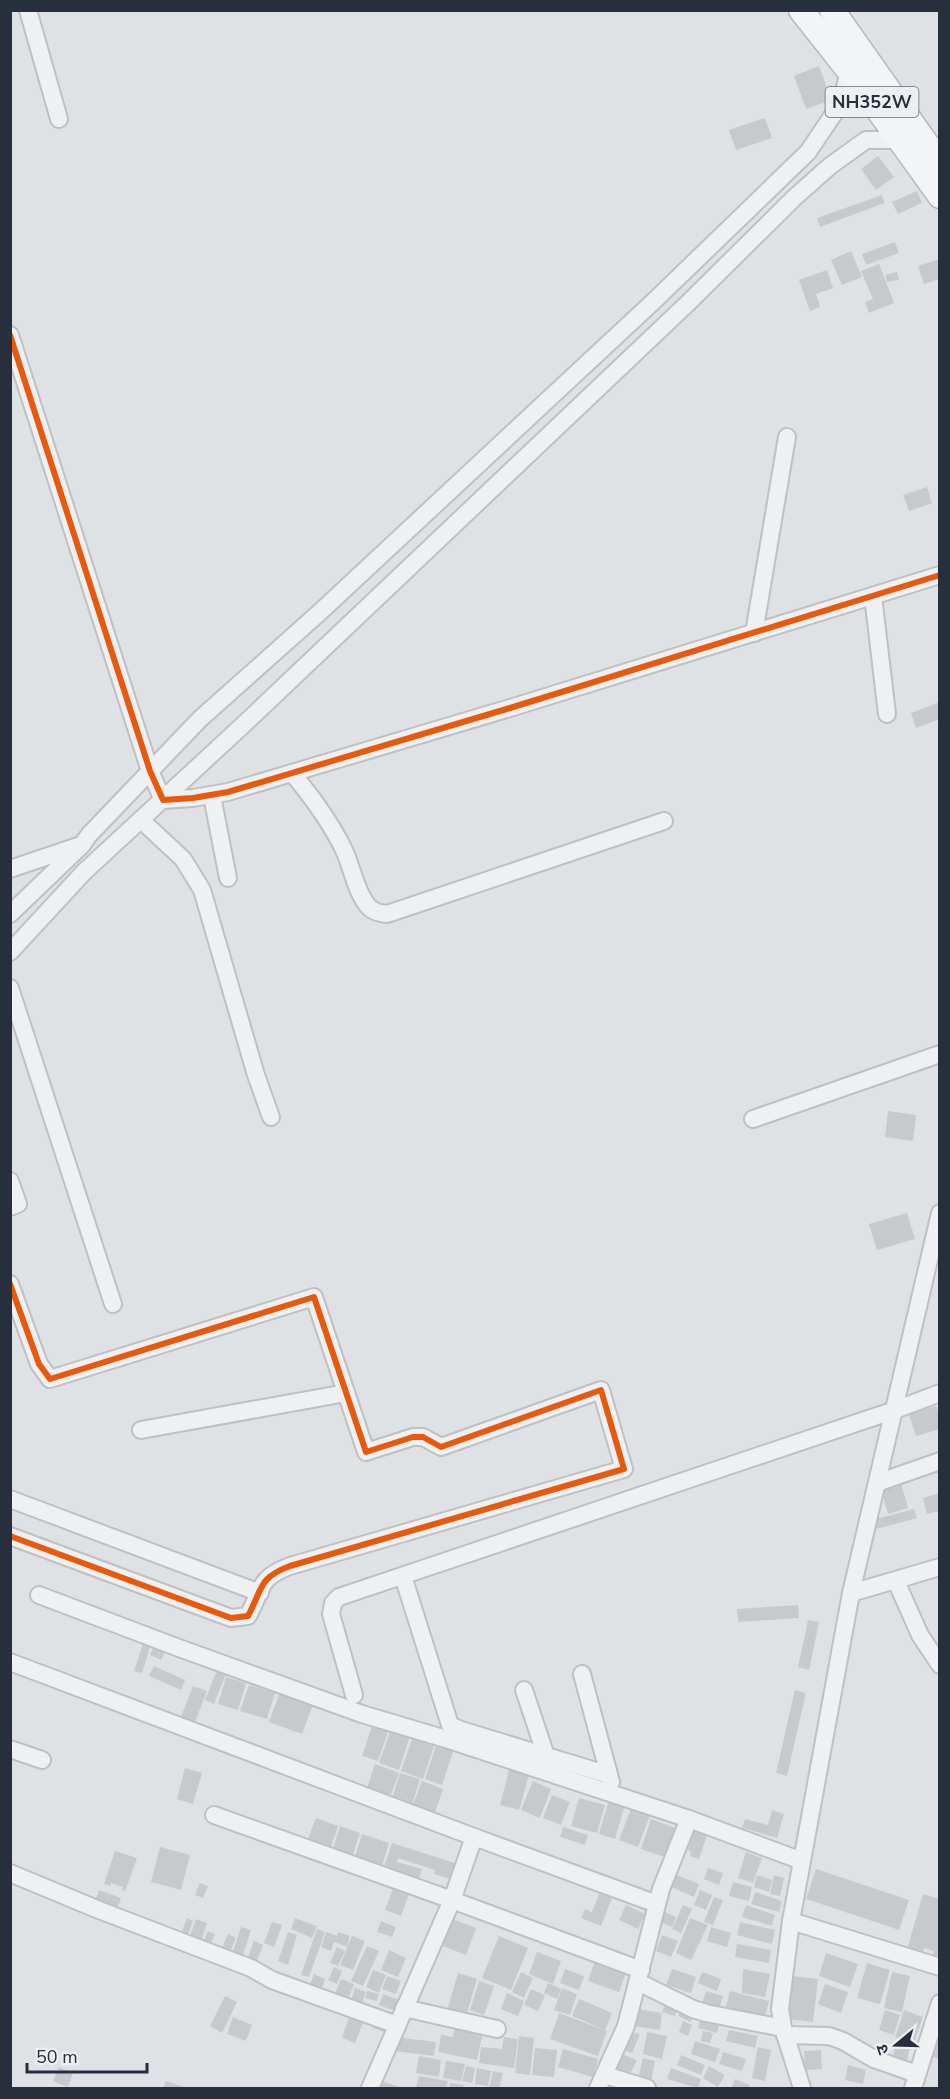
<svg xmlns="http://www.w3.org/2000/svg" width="950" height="2099" font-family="'Nunito Sans','Noto Sans Devanagari',sans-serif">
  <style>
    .building { fill: #c7cacd }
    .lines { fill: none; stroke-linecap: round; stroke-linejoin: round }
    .minor-casing { stroke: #bec0c3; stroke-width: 20 }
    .highway-casing { stroke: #b2b5b9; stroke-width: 27 }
    .minor { stroke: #eff0f1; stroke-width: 16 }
    .highway { stroke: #f3f4f5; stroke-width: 24 }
    .cycleway-casing { stroke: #ecf0f4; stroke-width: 10 }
    .cycleway { stroke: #e8590c; stroke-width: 6 }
    .labels { text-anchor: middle; stroke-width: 5; stroke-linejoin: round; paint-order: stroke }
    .shield { fill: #ecf0f4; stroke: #626974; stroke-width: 1.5 }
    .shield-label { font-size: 18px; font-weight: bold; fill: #272f3d }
  </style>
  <rect width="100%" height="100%" fill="#dfe2e5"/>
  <g class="building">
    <path d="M819 66 831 100 806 109 794 76Z"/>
    <path d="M765 118 772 138 736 150 729 130Z"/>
    <path d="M878 156 894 177 876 190 861 169Z"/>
    <path d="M917 191 922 203 898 214 892 202Z"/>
    <path d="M882 195 885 203 820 227 817 218Z"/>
    <path d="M895 242 899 253 866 265 862 254Z"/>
    <path d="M851 251 862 277 842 285 831 260Z"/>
    <path d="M940 259V279L924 284 918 266Z"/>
    <path d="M879 264 894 303 869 313 865 302 873 299 861 271Z"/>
    <path d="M827 270 833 288 816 294 820 307 810 311 799 280Z"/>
    <path d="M897 272 899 280 887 282 885 275Z"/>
    <path d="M927 487 932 503 909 511 903 495Z"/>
    <path d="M940 702V719L916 728 911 713Z"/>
    <path d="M888 1111 916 1115 913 1141 885 1137Z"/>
    <path d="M907 1213 915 1239 877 1250 869 1224Z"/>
    <path d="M936 1406 940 1416V1429L916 1436 909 1414Z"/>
    <path d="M901 1483 908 1508 888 1514 881 1489Z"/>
    <path d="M940 1493V1511L927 1514 923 1498Z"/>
    <path d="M914 1509 917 1518 876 1529 873 1520Z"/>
    <path d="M798 1605 799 1618 738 1622 737 1609Z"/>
    <path d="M808 1620 819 1622 809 1670 798 1667Z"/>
    <path d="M144 1641 151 1644 142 1673 134 1671Z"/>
    <path d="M155 1644 166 1649 161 1660 150 1655Z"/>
    <path d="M154 1666 185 1680 181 1690 149 1676Z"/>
    <path d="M217 1670 226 1674 214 1704 205 1700Z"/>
    <path d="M226 1677 246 1683 238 1710 218 1704Z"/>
    <path d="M249 1685 275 1693 267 1719 240 1711Z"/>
    <path d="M193 1686 207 1691 193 1727 179 1722Z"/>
    <path d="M795 1690 806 1693 787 1776 776 1773Z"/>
    <path d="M280 1692 313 1704 302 1734 269 1722Z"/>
    <path d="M374 1720 390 1726 378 1761 362 1756Z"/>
    <path d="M392 1727 411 1733 399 1770 379 1763Z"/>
    <path d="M414 1733 436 1740 423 1779 401 1771Z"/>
    <path d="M438 1740 455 1746 442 1785 425 1779Z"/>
    <path d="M375 1764 399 1773 390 1797 367 1788Z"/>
    <path d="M185 1768 202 1773 193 1804 177 1799Z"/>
    <path d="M509 1770 529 1775 519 1810 500 1805Z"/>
    <path d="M400 1773 420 1779 412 1805 392 1799Z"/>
    <path d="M422 1781 443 1789 434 1815 412 1807Z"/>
    <path d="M533 1781 551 1789 540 1818 521 1810Z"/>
    <path d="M552 1795 570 1802 561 1825 543 1818Z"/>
    <path d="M610 1796 626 1801 615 1839 599 1834Z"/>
    <path d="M579 1798 605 1805 597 1833 571 1826Z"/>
    <path d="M632 1806 651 1813 638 1847 619 1840Z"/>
    <path d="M772 1810 784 1814 777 1838 742 1828 745 1819 768 1825Z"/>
    <path d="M316 1818 338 1826 329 1852 306 1844Z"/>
    <path d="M651 1819 675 1828 665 1857 641 1849Z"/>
    <path d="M696 1825 709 1829 699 1859 690 1856 691 1851 688 1850Z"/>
    <path d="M340 1826 360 1833 352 1858 332 1852Z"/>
    <path d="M563 1827 588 1835 585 1845 560 1837Z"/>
    <path d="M362 1834 389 1843 381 1869 354 1860Z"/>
    <path d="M392 1843 455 1863 450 1879 434 1874 435 1870 398 1858 397 1862 422 1869 418 1882 383 1870Z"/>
    <path d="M160 1847 190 1855 181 1890 151 1882Z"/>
    <path d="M115 1851 137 1858 125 1891 122 1890 123 1887 111 1883 110 1886 104 1884Z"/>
    <path d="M746 1852 762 1858 753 1883 738 1878Z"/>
    <path d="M708 1868 723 1873 719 1885 704 1879Z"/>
    <path d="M816 1869 909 1900 899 1930 806 1899Z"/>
    <path d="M674 1874 699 1884 694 1897 669 1886Z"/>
    <path d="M757 1875 772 1880 769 1892 754 1887Z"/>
    <path d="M774 1875 784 1878 780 1896 770 1894Z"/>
    <path d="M733 1882 752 1887 749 1901 729 1896Z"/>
    <path d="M200 1883 208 1886 203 1898 195 1895Z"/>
    <path d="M394 1885 410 1891 401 1916 385 1910Z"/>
    <path d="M99 1890 121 1898 117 1909 95 1901Z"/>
    <path d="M700 1890 712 1895 706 1910 694 1905Z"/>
    <path d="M755 1892 782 1901 779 1912 751 1904Z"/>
    <path d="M599 1894 612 1898 601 1926 581 1918 585 1909 592 1912Z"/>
    <path d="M923 1894 940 1899V1962L932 1960 934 1951 924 1948 921 1957 906 1953Z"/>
    <path d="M714 1897 723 1900 713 1925 704 1922Z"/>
    <path d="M626 1905 645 1914 638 1929 619 1920Z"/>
    <path d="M683 1905 692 1909 681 1933 672 1929Z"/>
    <path d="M746 1905 775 1915 772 1926 742 1917Z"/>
    <path d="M658 1909 676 1917 672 1927 654 1920Z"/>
    <path d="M448 1917 476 1928 466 1955 438 1944Z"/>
    <path d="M187 1918 193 1921 186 1939 180 1936Z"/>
    <path d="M295 1918 317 1926 312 1938 291 1929Z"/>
    <path d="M690 1918 708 1925 691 1960 676 1953Z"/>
    <path d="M196 1919 207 1923 200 1945 188 1942Z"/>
    <path d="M381 1921 396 1927 392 1937 377 1932Z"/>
    <path d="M272 1922 282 1925 274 1947 264 1943Z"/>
    <path d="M740 1922 775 1930 772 1944 737 1935Z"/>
    <path d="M241 1927 251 1930 241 1961 231 1958Z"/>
    <path d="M711 1927 731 1933 727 1947 707 1941Z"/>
    <path d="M317 1929 325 1932 309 1977 301 1975Z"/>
    <path d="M208 1931 215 1934 209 1948 202 1945Z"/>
    <path d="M288 1932 297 1935 288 1965 278 1961Z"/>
    <path d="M326 1932 337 1936 338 1932 350 1936 347 1947 334 1942 331 1951 321 1947Z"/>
    <path d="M228 1934 236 1938 228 1956 220 1953Z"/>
    <path d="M662 1935 678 1941 671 1957 656 1951Z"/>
    <path d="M352 1936 365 1941 353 1970 340 1965Z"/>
    <path d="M499 1936 528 1948 511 1990 482 1978Z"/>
    <path d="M254 1941 263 1945 257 1961 248 1957Z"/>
    <path d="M737 1944 771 1950 769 1963 735 1957Z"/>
    <path d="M367 1946 379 1951 363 1986 351 1981Z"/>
    <path d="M337 1947 345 1951 338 1966 330 1963Z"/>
    <path d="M389 1950 406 1958 398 1977 381 1970Z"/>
    <path d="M537 1952 561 1961 553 1984 529 1974Z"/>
    <path d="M826 1953 858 1964 850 1987 819 1976Z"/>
    <path d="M595 1961 626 1972 619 1992 588 1981Z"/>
    <path d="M867 1963 890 1970 880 2004 857 1998Z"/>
    <path d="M334 1967 342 1971 337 1984 328 1980Z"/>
    <path d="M565 1969 584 1976 579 1990 560 1983Z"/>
    <path d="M672 1969 696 1977 691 1993 666 1985Z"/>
    <path d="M743 1969 770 1974 765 1997 742 1993Z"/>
    <path d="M373 1970 386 1975 379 1993 366 1987Z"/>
    <path d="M521 1972 533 1978 524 1998 512 1992Z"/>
    <path d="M702 1972 721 1979 717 1991 698 1983Z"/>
    <path d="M892 1972 910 1976 902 2012 884 2008Z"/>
    <path d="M458 1973 477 1979 466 2016 447 2011Z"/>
    <path d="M314 1974 325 1979 320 1995 308 1990Z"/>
    <path d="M387 1976 401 1981 396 1994 382 1989Z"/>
    <path d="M792 1976 818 1979 813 2022 787 2019Z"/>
    <path d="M341 1979 354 1984 347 2002 334 1997Z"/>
    <path d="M479 1981 494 1986 484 2015 470 2010Z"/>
    <path d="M548 1983 561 1989 557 1999 544 1993Z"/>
    <path d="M825 1984 848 1992 841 2013 818 2004Z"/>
    <path d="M355 1988 366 1992 360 2009 349 2006Z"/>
    <path d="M562 1988 577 1994 570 2015 554 2010Z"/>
    <path d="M531 1989 545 1995 538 2011 524 2005Z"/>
    <path d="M367 1991 379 1994 377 2001 365 1998Z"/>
    <path d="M706 1991 723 1996 718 2012 701 2007Z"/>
    <path d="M730 1991 769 2001 764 2021 725 2010Z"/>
    <path d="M507 1993 524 2001 518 2016 501 2009Z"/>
    <path d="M383 1994 401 2001 397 2012 379 2005Z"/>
    <path d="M225 1996 237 2002 222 2033 210 2026Z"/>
    <path d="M579 1999 612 2013 605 2030 572 2016Z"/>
    <path d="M665 2003 678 2007 675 2016 662 2012Z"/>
    <path d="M637 2009 662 2013 660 2030 634 2026Z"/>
    <path d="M681 2009 694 2015 691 2022 678 2016Z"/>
    <path d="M885 2010 900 2015 894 2035 879 2030Z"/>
    <path d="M904 2010 923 2017 914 2043 895 2037Z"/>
    <path d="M351 2012 365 2017 355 2043 342 2038Z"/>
    <path d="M559 2013 607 2031 598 2056 550 2039Z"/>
    <path d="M940 2014V2059L925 2054Z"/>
    <path d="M702 2015 720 2020 717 2033 698 2028Z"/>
    <path d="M233 2017 252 2025 246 2041 227 2034Z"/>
    <path d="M374 2019 391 2026 387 2033 371 2027Z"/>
    <path d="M683 2021 692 2025 688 2036 679 2032Z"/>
    <path d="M456 2023 484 2028 477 2060 438 2052 441 2035 453 2037Z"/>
    <path d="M729 2030 758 2036 755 2048 726 2041Z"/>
    <path d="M703 2031 713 2033 710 2043 701 2041Z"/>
    <path d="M647 2032 667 2036 662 2059 643 2054Z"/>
    <path d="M631 2033 640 2034 632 2053 624 2050Z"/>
    <path d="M519 2036 534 2038 530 2075 515 2073Z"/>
    <path d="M396 2037 436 2042 434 2056 394 2051Z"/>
    <path d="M504 2037 518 2039 514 2068 479 2063 481 2047 502 2049Z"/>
    <path d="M897 2040 911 2043 906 2065 892 2061Z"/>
    <path d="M695 2041 720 2049 715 2062 691 2054Z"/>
    <path d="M758 2047 771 2050 765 2081 752 2078Z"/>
    <path d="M535 2048 557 2050 554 2077 532 2075Z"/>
    <path d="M563 2049 598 2059 593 2077 558 2067Z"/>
    <path d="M821 2050 822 2069 805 2070 804 2051Z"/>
    <path d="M723 2052 746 2059 742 2071 719 2064Z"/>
    <path d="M622 2054 637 2060 630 2074 616 2069Z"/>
    <path d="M681 2055 705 2065 701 2075 677 2065Z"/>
    <path d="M419 2056 441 2060 439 2077 416 2073Z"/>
    <path d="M643 2058 655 2061 651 2083 638 2080Z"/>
    <path d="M446 2061 465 2064 461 2081 443 2078Z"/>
    <path d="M848 2065 866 2070 863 2084 845 2080Z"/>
    <path d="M466 2066 475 2068 472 2083 462 2081Z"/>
    <path d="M709 2066 725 2075 718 2087 703 2078Z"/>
    <path d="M59 2067 73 2073 68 2087 53 2081Z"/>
    <path d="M477 2068 491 2071 488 2086 475 2084Z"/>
    <path d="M671 2068 701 2079 698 2088 667 2079Z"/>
    <path d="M493 2071 503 2073 499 2088H489Z"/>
    <path d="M419 2076 448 2081 446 2088H416Z"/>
    <path d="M735 2079 750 2085 749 2088H731Z"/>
    <path d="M166 2081 187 2088H163Z"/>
    <path d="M381 2081 400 2087V2088H379Z"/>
    <path d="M450 2083 464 2085 463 2088H449Z"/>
  </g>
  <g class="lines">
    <g class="minor-casing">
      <g id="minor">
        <path d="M28 10 59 119"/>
        <path d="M10 335 150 771 163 800 193 798 228 792 510 708 940 575"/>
        <path d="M873 596 887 714"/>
        <path d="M754 633 787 437"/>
        <path d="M292 773C312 797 330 821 344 850 352 867 355 889 367 905 373 912 379 913 387 914L664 821"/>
        <path d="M212 796 228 878"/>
        <path d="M141 820 183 859 202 890 256 1075 271 1117"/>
        <path d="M10 869 78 846"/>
        <path d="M10 914 82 845 89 835 200 719 320 612 655 300 808 152 841 103 849 71"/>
        <path d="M10 952 84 872 242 726 688 303 794 198 830 166 866 140H900"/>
        <path d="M10 988 113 1304"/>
        <path d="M753 1119 940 1054"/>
        <path d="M10 1181 18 1204 10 1207"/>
        <path d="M10 1284 39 1364 50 1379 314 1297 366 1452 413 1437H423L441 1447 601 1390 624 1469 290 1566C258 1578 263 1588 248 1616L231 1618 10 1536"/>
        <path d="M141 1430 346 1393"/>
        <path d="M877 1483 940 1461"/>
        <path d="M10 1499 260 1593"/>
        <path d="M403 1576 450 1725 461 1730 609 1775"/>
        <path d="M896 1581 920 1635 940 1665"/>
        <path d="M851 1593 940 1567"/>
        <path d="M39 1595 179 1648 362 1714 446 1739 689 1819 802 1861"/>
        <path d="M10 1662 474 1837 657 1904"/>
        <path d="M582 1674 611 1782"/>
        <path d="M524 1690 546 1756"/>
        <path d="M354 1695 331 1614 333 1603 339 1597 895 1410 940 1393"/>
        <path d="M10 1749 42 1760"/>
        <path d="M214 1815 452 1900 641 1970"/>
        <path d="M10 1873 99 1910 251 1968 272 1980 397 2025"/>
        <path d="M791 1921 940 1967"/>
        <path d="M638 1982 693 2009 706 2013 783 2028"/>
        <path d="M404 2008 497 2029"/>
        <path d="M785 2035 829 2036 843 2041 874 2059 917 2074"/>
        <path d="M605 2075 647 2088"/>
        <path d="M370 2088 452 1900 474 1837"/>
        <path d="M598 2088 626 2026 661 1889 689 1819"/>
        <path d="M802 2088 783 2028 780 2009 791 1921 851 1593 940 1213"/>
        <path d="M913 2088 940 2003"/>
      </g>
    </g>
    <g class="highway-casing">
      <g id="highway">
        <path d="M801 10 861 86 940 196"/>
        <path d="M832 10 940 163"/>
      </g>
    </g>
    <use href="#minor" class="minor"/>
    <use href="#highway" class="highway"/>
    <g class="cycleway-casing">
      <g id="cycleway">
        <path d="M10 335 150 771 163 800 193 798 228 792 510 708 940 575"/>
        <path d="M10 1284 39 1364 50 1379 314 1297 366 1452 413 1437H423L441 1447 601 1390 624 1469 290 1566C258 1578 263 1588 248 1616L231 1618 10 1536"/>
      </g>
    </g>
    <use href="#cycleway" class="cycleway"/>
  </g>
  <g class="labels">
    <rect class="shield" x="825.5" y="87" width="93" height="30" rx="4.5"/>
    <g class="shield-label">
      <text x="872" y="108">NH352W</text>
    </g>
  </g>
  <rect width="950" height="2099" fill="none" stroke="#272f3d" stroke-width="24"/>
  <g transform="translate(896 2045) rotate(251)" stroke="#ecf0f4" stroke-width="4.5" paint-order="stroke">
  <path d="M0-4.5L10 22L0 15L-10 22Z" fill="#272f3d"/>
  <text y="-9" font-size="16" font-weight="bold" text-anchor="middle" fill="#272f3d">उ</text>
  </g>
  <path d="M27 2063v9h120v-9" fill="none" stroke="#272f3d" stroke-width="3"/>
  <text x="36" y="2063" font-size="18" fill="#272f3d" stroke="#ecf0f4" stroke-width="4.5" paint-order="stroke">50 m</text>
</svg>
